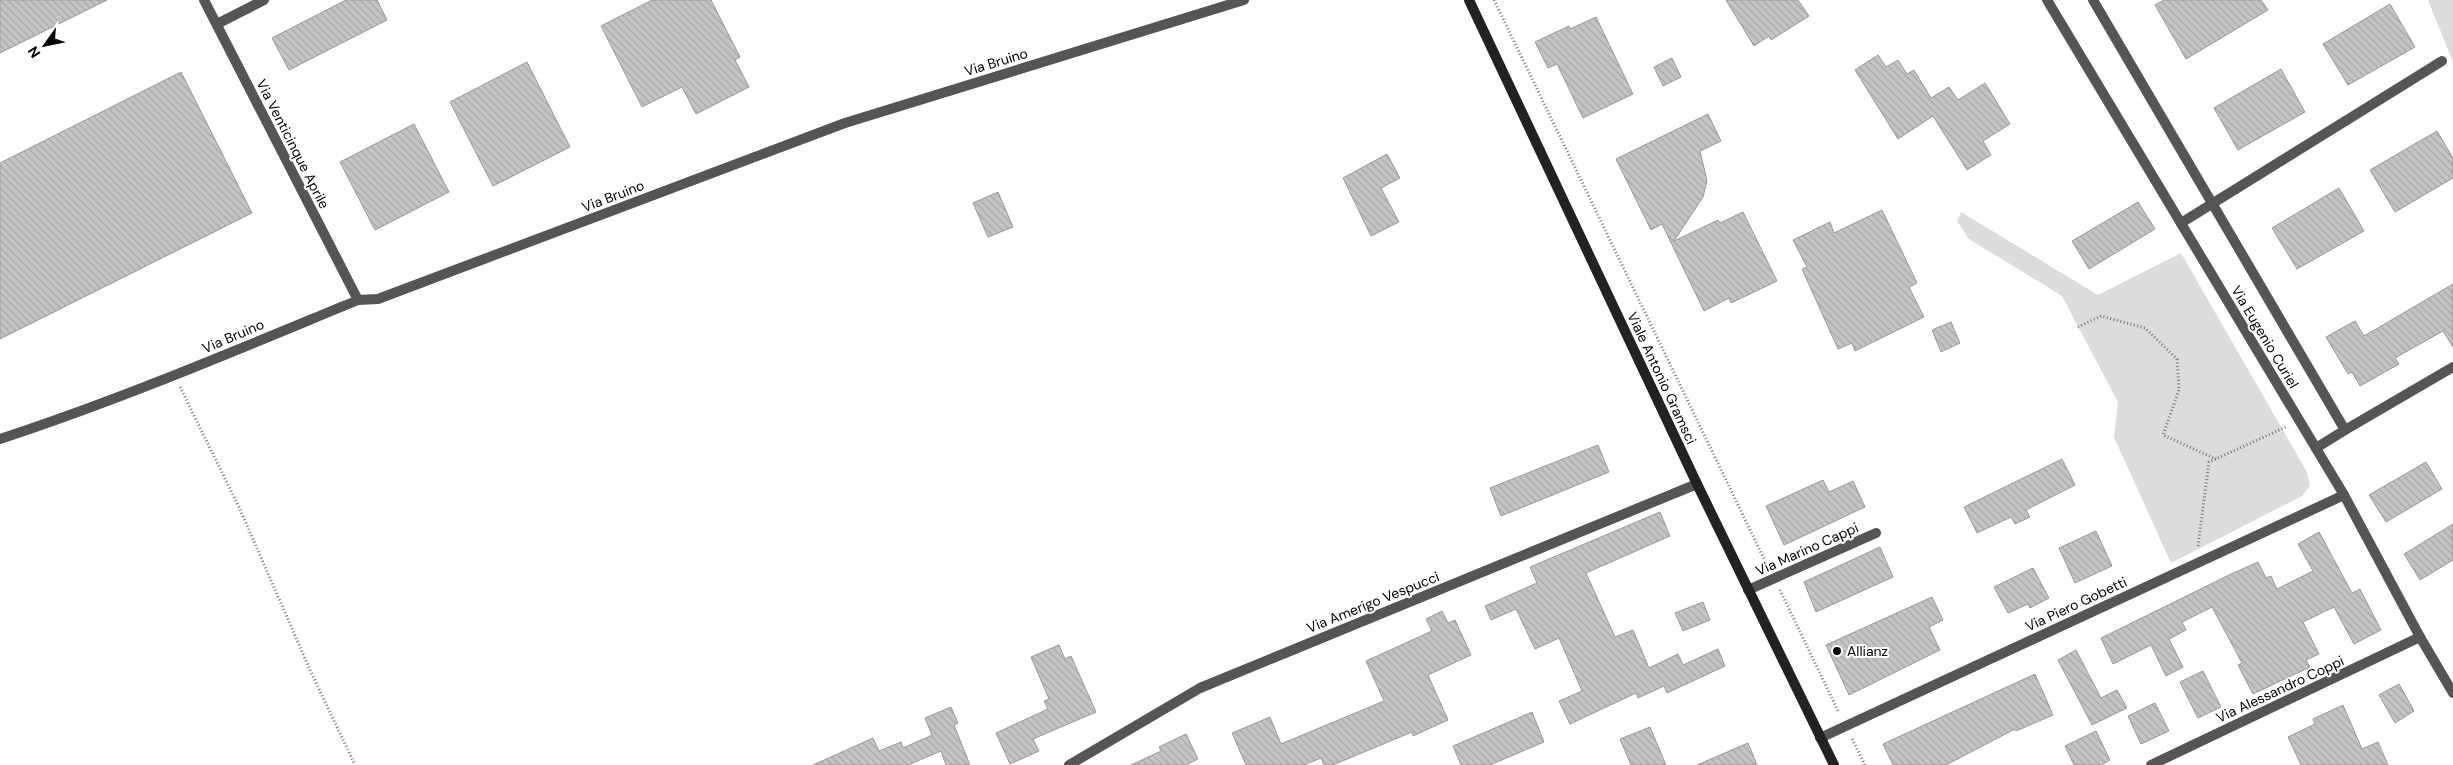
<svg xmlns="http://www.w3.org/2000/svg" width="2453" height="765" font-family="'DM Sans',sans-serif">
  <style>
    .green { fill: #dcdcdc }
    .building { fill: url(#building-back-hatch); stroke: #999 }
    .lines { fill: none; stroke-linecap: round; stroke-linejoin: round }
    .path { stroke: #777; stroke-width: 3; stroke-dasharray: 1 2.5; stroke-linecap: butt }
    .street { stroke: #555; stroke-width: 10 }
    .secondary { stroke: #222; stroke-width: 10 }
    .poi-dot { fill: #000; stroke: #fff; stroke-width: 2 }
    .labels { text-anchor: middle; stroke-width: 4; stroke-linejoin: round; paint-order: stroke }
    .street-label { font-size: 14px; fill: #000; stroke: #fff }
    .poi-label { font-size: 14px; fill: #000; stroke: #fff; text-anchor: start }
  </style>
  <defs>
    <pattern id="building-back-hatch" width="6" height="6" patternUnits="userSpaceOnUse" patternTransform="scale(1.25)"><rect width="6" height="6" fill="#c4c4c4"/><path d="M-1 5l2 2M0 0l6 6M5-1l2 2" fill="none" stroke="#a7a7a7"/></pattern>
  </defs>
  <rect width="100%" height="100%" fill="#fff"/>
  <g class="green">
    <path d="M2428 0H2453V62Z"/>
    <path d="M1961 212 2098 295 2181 253 2307 472 2310 486 2302 496 2171 563 2114 437 2118 402 2062 296 1969 239 1957 221Z"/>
  </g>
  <g class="building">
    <path d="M0 0H107L0 53Z"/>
    <path d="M346 0H377L387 20 289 70 272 38Z"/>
    <path d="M652 0H711L740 57 735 60 749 87 696 114 682 87 642 107 601 26Z"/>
    <path d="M1726 0H1798L1809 16 1771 40 1769 36 1754 46Z"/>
    <path d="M2164 0H2261L2268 10 2186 59 2155 5Z"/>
    <path d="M2390 4 2415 47 2348 85 2323 44Z"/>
    <path d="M1596 17 1633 94 1583 118 1557 64 1548 68 1535 42 1569 26 1570 29Z"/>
    <path d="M1878 55 1886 67 1898 60 1907 74 1914 70 1931 98 1949 87 1958 100 1985 83 2010 124 1983 141 1991 155 1967 170 1933 116 1898 139 1855 70Z"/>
    <path d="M1672 58 1681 77 1663 86 1654 67Z"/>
    <path d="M527 62 570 147 493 186 450 102Z"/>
    <path d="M2281 69 2305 112 2238 150 2214 108Z"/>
    <path d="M181 72 252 213 0 339V163Z"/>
    <path d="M1708 114 1721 141 1700 151 1707 181 1703 197 1674 241 1718 220 1720 223 1743 212 1777 281 1731 303 1729 298 1704 311 1662 224 1651 230 1616 159Z"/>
    <path d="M414 124 449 192 375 230 340 162Z"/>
    <path d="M2437 131 2453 158V178L2395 212 2370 170Z"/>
    <path d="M1387 154 1400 178 1381 188 1399 222 1371 236 1343 178Z"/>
    <path d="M2339 188 2364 231 2297 269 2272 228Z"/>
    <path d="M998 192 1013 227 988 237 973 203Z"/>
    <path d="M2138 202 2155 229 2089 269 2072 241Z"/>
    <path d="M1882 210 1917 283 1909 287 1924 317 1855 351 1852 343 1838 349 1802 269 1807 267 1793 240 1830 222 1834 233Z"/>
    <path d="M2453 284V347L2443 331 2395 358 2399 364 2360 386 2352 372 2348 374 2326 337 2355 321 2364 336Z"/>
    <path d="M1951 322 1960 343 1941 352 1932 330Z"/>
    <path d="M1598 445 1609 472 1501 516 1490 488Z"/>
    <path d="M2062 459 2075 485 2026 510 2030 517 2015 524 2011 517 1977 533 1964 507Z"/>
    <path d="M2426 462 2442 489 2386 522 2369 495Z"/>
    <path d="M1823 480 1829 492 1853 481 1865 507 1784 545 1766 506Z"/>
    <path d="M1660 512 1670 536 1586 573 1615 637 1633 630 1649 668 1678 654 1683 665 1718 649 1725 666 1667 693 1664 686 1638 698 1636 693 1570 724 1559 701 1582 691 1559 638 1535 649 1516 609 1491 620 1485 606 1537 583 1530 567Z"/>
    <path d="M2453 524V560L2420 580 2404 554Z"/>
    <path d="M2096 531 2112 566 2075 583 2059 548Z"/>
    <path d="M2319 532 2352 593 2360 589 2381 630 2354 644 2334 607 2303 622 2319 654 2306 660 2310 667 2253 694 2238 665 2242 663 2212 607 2182 622 2186 630 2169 639 2183 667 2166 676 2151 645 2113 664 2101 638 2229 575 2258 562 2266 578 2271 576 2277 589 2313 571 2298 544Z"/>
    <path d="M1880 547 1893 577 1816 612 1804 582Z"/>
    <path d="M2033 568 2049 598 2030 608 2028 604 2008 613 1994 587Z"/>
    <path d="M1932 597 1943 620 1929 627 1940 650 1849 695 1826 645Z"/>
    <path d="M1703 602 1710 620 1683 631 1675 613Z"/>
    <path d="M1442 611 1448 623 1455 620 1471 655 1428 675 1448 720 1413 736 1412 732 1333 765H1324L1321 758 1304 765H1246L1232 733 1270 717 1281 744 1384 701 1366 661 1432 631 1426 619Z"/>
    <path d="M1059 645 1065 659 1071 656 1096 712 1033 739 1039 751 1010 764 996 733 1048 709 1044 701 1049 699 1031 657Z"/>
    <path d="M2076 650 2101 698 2117 690 2127 708 2092 725 2058 660Z"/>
    <path d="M2203 671 2221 707 2198 718 2180 682Z"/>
    <path d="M2035 674 2053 715 2016 731 2015 729 1946 765H1893L1883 744Z"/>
    <path d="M2399 684 2414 711 2395 723 2379 695Z"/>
    <path d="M2155 703 2169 731 2141 744 2128 716Z"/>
    <path d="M2343 705 2362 749 2378 742 2388 765H2301L2288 737 2315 724 2313 719Z"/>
    <path d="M951 707 958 723 954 725 970 765H946L941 751 908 765H813L873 738 879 751 901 742 903 748 932 735 925 718Z"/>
    <path d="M1532 712 1544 742 1490 765H1461L1453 746Z"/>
    <path d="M1650 727 1666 765H1631L1620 739Z"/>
    <path d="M2096 731 2110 760 2101 765H2074L2065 746Z"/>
    <path d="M1186 734 1198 759 1186 765H1131L1161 751 1159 747Z"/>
    <path d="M1748 743 1757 765H1697Z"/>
  </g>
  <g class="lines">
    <g class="path">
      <path d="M1494 0 1768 567"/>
      <path d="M2078 327 2101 316 2145 328 2177 359 2179 390 2163 435 2216 459"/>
      <path d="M180 387 239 507 310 670 355 765"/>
      <path d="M2198 546 2209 462 2288 426"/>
      <path d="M1780 590 1839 713"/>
      <path d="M1852 739 1865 765"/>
    </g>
    <g class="street">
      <path d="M204 0 358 300"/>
      <path d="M2047 0 2344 495 2420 637 2453 693"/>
      <path d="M2093 0 2345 430 2453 367"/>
      <path d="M217 24 264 0"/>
      <path d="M2181 223 2442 61"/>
      <path d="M0 439C122 399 239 349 358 300L378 299 845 123 1244 0"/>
      <path d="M2316 448 2345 430"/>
      <path d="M1748 590 1876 533"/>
      <path d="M1820 738 2344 495"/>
      <path d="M1069 765 1200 688 1697 484"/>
      <path d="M2151 765 2420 637"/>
    </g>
    <path class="secondary" d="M1469 0 1697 484 1834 765"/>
  </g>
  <circle class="poi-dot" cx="1837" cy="651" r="5"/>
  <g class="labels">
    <g class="street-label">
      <text transform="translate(996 62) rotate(-17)" y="5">Via Bruino</text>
      <text transform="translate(293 144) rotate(63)" y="5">Via Venticinque Aprile</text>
      <text transform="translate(613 196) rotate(-21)" y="5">Via Bruino</text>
      <text transform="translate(233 336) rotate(-23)" y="5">Via Bruino</text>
      <text transform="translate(2265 337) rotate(59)" y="5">Via Eugenio Curiel</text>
      <text transform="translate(1662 378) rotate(65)" y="5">Viale Antonio Gramsci</text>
      <text transform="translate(1807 549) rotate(-24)" y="5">Via Marino Cappi</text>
      <text transform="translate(1373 602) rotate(-22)" y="5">Via Amerigo Vespucci</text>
      <text transform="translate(2076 604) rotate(-25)" y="5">Via Piero Gobetti</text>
      <text transform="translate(2280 689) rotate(-25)" y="5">Via Alessandro Coppi</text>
    </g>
    <g class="poi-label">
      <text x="1847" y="656">Allianz</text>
    </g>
  </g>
  <g transform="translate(45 45) rotate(237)" stroke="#ffffff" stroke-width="4" paint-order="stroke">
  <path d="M0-4L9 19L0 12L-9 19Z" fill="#000000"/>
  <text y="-8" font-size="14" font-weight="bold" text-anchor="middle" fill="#000000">N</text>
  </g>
</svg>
